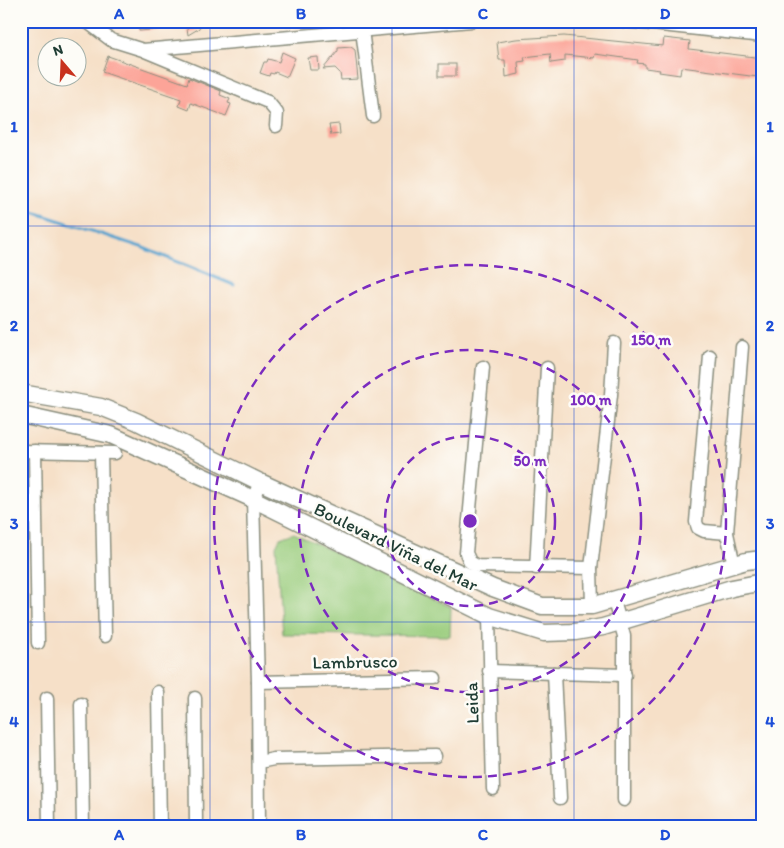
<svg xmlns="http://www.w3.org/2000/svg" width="784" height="848" font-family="Itim,sans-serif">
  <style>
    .green { fill: #99cc7c; stroke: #5c8458 }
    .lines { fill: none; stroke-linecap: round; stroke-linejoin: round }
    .stream { stroke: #55a2ce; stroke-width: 3 }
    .building { fill: #fca498 }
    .minor-casing { stroke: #8a8e7e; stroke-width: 15 }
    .tertiary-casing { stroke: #8a8e7e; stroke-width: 19 }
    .minor { stroke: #fff; stroke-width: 12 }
    .tertiary { stroke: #fff; stroke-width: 16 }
    .grid { fill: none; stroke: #1d4ed8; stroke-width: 1; stroke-opacity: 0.55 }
    .ring { fill: none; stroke: #7b2cbf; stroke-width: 2.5; stroke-dasharray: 9 6 }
    .labels { text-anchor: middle; stroke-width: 5; stroke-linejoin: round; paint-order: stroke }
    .street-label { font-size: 18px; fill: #1f3d34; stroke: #fdfcf7 }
    .centre { fill: #7b2cbf; stroke: #fdfcf7; stroke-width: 2.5 }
    .ring-label { font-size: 15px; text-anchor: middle; font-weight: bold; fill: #7b2cbf; stroke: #fdfcf7; stroke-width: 5; stroke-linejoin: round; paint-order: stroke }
    .neatline { fill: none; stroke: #1d4ed8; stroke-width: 2 }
    .grid-label { font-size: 16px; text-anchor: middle; font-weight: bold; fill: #1d4ed8 }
  </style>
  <rect width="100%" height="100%" fill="#fdfcf7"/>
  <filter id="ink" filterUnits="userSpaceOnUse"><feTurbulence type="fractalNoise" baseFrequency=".02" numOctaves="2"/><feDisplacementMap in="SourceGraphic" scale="10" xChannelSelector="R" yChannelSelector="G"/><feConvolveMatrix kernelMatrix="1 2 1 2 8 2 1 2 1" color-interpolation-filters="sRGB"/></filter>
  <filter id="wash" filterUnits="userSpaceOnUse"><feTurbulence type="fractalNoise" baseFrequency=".0096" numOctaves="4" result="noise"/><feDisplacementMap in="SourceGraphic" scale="20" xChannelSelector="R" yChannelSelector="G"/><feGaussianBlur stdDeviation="1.12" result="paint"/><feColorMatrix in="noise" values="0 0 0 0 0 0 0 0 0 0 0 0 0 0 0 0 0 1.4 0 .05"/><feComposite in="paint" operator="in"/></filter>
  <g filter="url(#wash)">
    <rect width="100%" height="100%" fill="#f6e0c8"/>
    <path class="green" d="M294 533 451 607 450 636 282 634 276 546 280 538Z"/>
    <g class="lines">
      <path class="stream" d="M21 208 141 247 234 285"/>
    </g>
    <g id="blocks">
      <g class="building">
        <path d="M139 21H175L176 28 139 31Z"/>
        <path d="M186 21H205L198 29 188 35Z"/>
        <path d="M564 36 663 46 664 38 690 41 689 49 763 58V75H758V77L681 67 680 75 659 72 660 70 645 68V64L637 63 638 60 595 54 594 58 565 55V61L551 63 550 54 524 57 525 61 518 62 519 74 506 77 505 60H499L497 42 516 39Z"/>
        <path d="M351 47 355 50 358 79 341 80 340 73 335 68 323 69 338 51V48Z"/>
        <path d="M282 52 295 58 287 77 275 72 274 74 270 73 269 76 260 73 264 62H267L268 59 279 62Z"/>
        <path d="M108 56 187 84 189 78 221 91 220 95 230 99 228 103 231 104 226 116 191 103 189 110 179 106 181 99 102 72Z"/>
        <path d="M318 57 319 70H310L308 58Z"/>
        <rect x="439" y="64" width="17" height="12"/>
        <path d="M339 124 340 134 331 135 329 125Z"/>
      </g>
    </g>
  </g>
  <g filter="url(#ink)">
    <use href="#blocks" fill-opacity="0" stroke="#8a8e7e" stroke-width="1"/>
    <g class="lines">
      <g class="minor-casing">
        <g id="minor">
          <path d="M86 21 111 40 143 50 471 21"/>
          <path d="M624 21 763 36"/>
          <path d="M362 30 373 116"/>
          <path d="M145 51 268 102 277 113 276 126"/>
          <path d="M710 356 696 522 698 528 704 531 727 533"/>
          <path d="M483 367 466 553 470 562 477 566 591 568"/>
          <path d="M21 451 115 453"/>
          <path d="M35 451 38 643"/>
          <path d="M101 453 105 636"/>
          <path d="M734 565 727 533 742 347"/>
          <path d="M536 568 547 368"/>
          <path d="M614 601 624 636V800"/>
          <path d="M592 606 591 568 611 395 614 343"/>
          <path d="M489 616 493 789"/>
          <path d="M489 671 625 675"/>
          <path d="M554 673 560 798"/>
          <path d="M258 682 435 678"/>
          <path d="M158 692 160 827"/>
          <path d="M47 698 49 827"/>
          <path d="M195 698 196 827"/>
          <path d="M81 704 83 827"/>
          <path d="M259 762 274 759 435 756"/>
          <path d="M259 827 258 682 253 499 260 482"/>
        </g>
      </g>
      <g class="tertiary-casing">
        <g id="tertiary">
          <path d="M21 393 101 407 136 421 260 482 493 588 542 606H592L746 561 763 559"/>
          <path d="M21 415 111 435 253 499 489 616 544 633 575 632 603 627 732 588 763 582"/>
        </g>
      </g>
      <use href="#minor" class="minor"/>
      <use href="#tertiary" class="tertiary"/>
    </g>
  </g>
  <path class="grid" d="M210 21V827M392 21V827M574 21V827M21 226H763M21 424H763M21 622H763"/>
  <g class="ring">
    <circle cx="470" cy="521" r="85"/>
    <circle cx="470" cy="521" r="171"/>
    <circle cx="470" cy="521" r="256"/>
  </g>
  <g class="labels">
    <g class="street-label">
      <text transform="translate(396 547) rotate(26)" y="6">Boulevard Viña del Mar</text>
      <text transform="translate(355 662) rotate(-1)" y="6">Lambrusco</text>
      <text transform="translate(472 703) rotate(-92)" y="6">Leida</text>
    </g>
  </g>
  <circle cx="470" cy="521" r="8" class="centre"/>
  <g class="ring-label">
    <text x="651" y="345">150 m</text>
    <text x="591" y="405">100 m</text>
    <text x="530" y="466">50 m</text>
  </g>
  <rect width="784" height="848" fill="none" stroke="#fdfcf7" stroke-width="55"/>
  <g transform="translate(62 62) rotate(341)"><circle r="24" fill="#fdfcf7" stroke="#a4b0a9"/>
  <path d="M0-4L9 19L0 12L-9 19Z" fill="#c8321e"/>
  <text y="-8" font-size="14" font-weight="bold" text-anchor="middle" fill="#1f3d34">N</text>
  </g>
  <rect x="28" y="28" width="728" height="792" class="neatline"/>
  <g class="grid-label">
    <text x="119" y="19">A</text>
    <text x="301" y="19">B</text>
    <text x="483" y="19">C</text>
    <text x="665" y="19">D</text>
    <text x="14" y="132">1</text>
    <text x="770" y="132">1</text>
    <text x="14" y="331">2</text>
    <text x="770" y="331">2</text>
    <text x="14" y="529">3</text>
    <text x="770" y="529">3</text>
    <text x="14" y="727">4</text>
    <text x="770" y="727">4</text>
    <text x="119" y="840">A</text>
    <text x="301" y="840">B</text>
    <text x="483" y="840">C</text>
    <text x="665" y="840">D</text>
  </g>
</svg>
